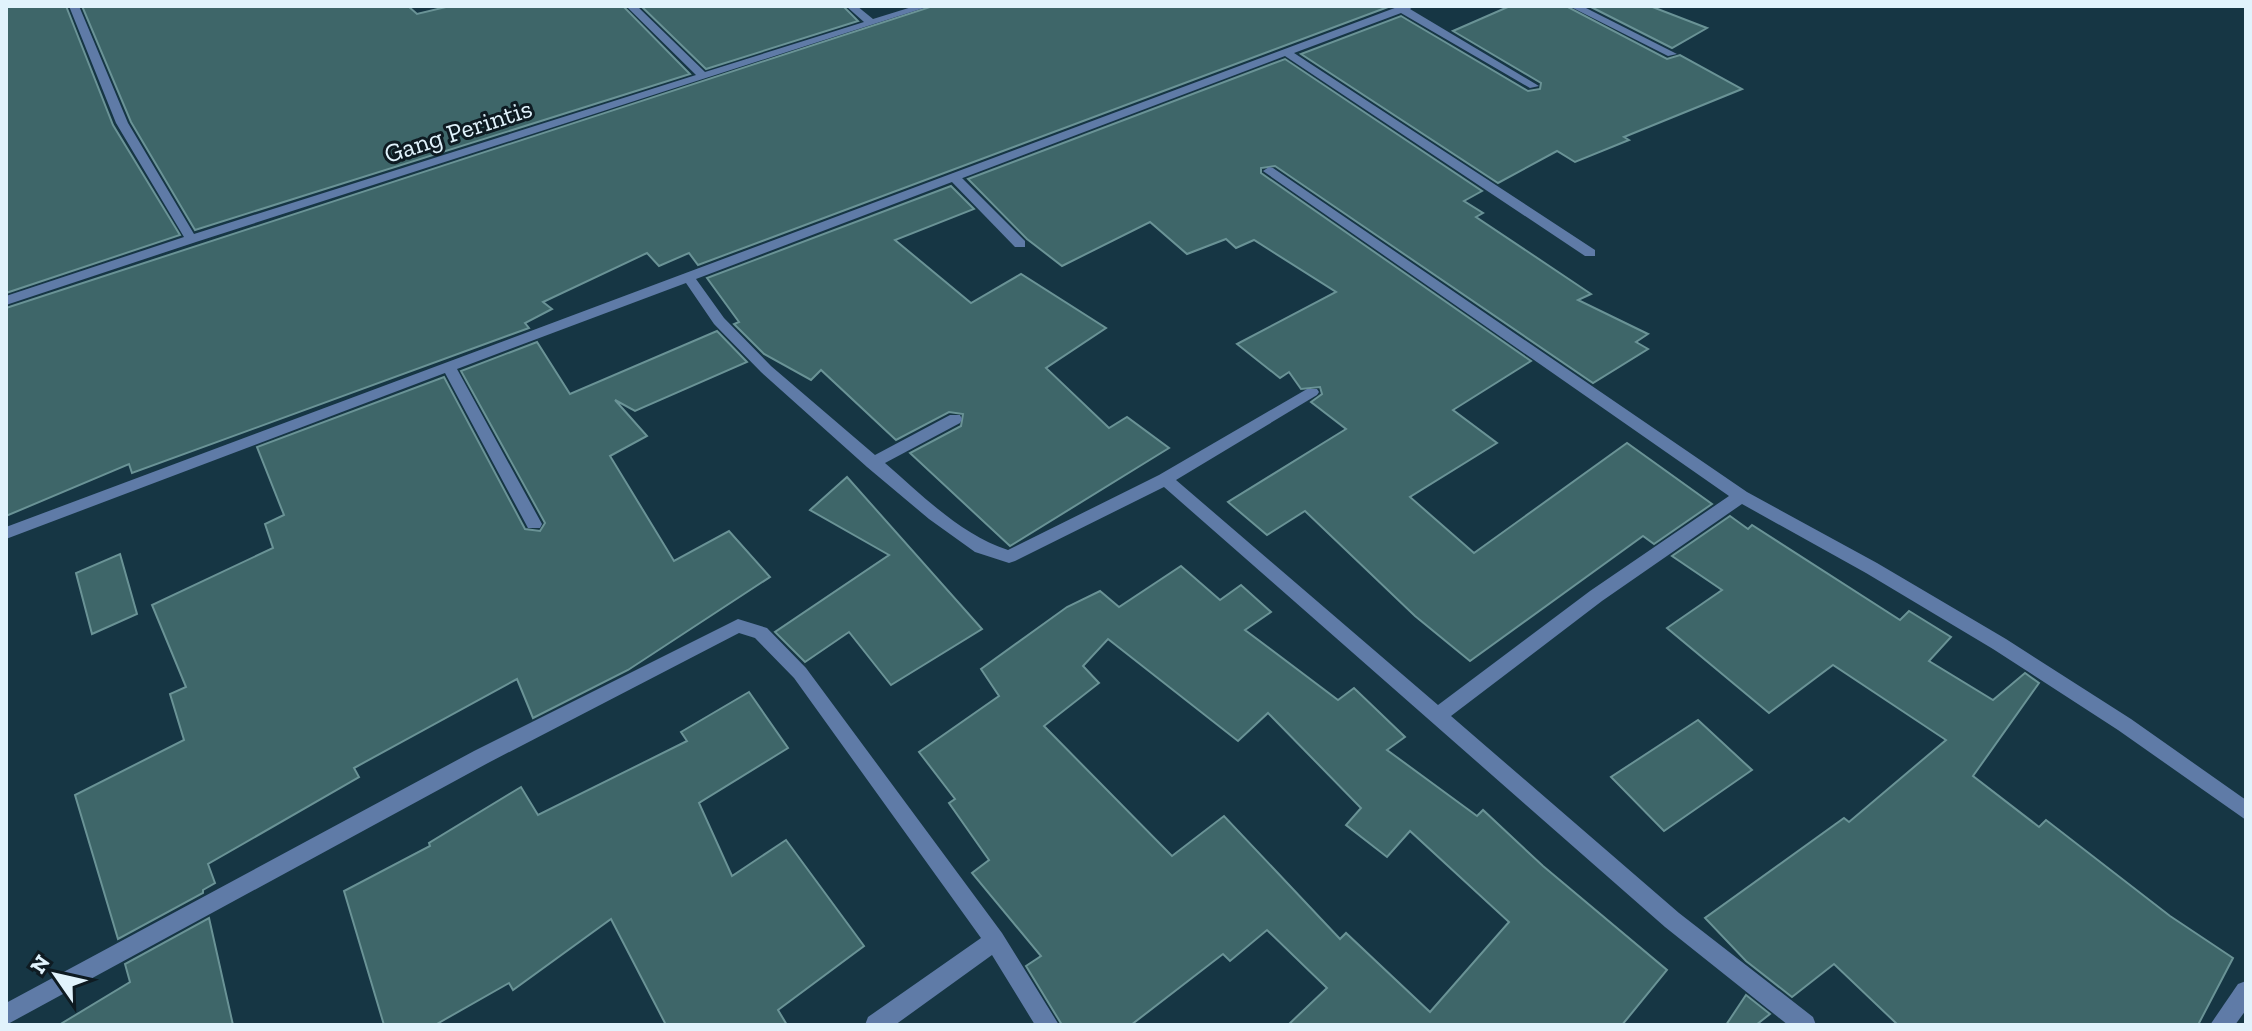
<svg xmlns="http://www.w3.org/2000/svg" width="2252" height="1031" font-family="'Zilla Slab',serif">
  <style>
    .building { fill: #3e6669; stroke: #6a9396; stroke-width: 2; fill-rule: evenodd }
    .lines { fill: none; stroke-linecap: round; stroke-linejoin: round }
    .service { fill: #5f7ba7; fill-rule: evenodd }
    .minor { fill: #5f7ba7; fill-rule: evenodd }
    .labels { text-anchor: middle; stroke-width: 6; stroke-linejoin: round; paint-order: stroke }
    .far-street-label { font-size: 26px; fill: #e1f3fc; stroke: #0e1b22 }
  </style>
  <rect width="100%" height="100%" fill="#163644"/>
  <g class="building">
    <path d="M6 6H66L113 125 180 235 6 293Z"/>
    <path d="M82 6H408L417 14 450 6H623L690 74 195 230 131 122Z"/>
    <path d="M641 6H843L858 21 706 69Z"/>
    <path d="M933 6 1388 7 698 265 689 253 659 266 647 253 543 302 552 309 525 323 529 328 132 473 129 464 6 516V308Z"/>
    <path d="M1510 6H1566L1667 59 1680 55 1742 89 1624 137 1629 140 1575 162 1557 151 1498 183 1301 54 1401 16 1528 91 1540 89 1541 83 1453 31Z"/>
    <path d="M1589 6H1650L1707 28 1672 48Z"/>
    <path d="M1285 59 1482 191 1464 201 1483 213 1476 217 1591 294 1578 300 1648 334 1636 342 1648 349 1593 383 1275 166 1261 168V173L1531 361 1453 410 1497 443 1410 497 1474 553 1627 443 1712 504 1654 544 1643 536 1470 661 1415 616 1305 511 1267 535 1228 502 1346 429 1311 402 1322 394 1320 387 1301 389 1289 372 1280 378 1237 344 1336 292 1254 240 1236 248 1226 239 1187 254 1150 222 1062 266 1027 239 968 179Z"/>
    <path d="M951 186 974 209 895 240 971 303 1021 274 1106 328 1046 368 1109 428 1127 417 1169 448 1010 546 910 453 961 426 963 414 949 412 896 440 821 370 811 380 764 354 734 324 739 322 707 278Z"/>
    <path d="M717 331 747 362 635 411 615 400 647 436 610 456 674 561 729 531 770 577 628 670 533 718 517 679 354 768 359 777 208 864 215 883 203 890V893L118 939 75 795 184 740 170 694 186 687 152 605 273 548 265 524 284 515 257 447 444 377 525 529 540 531 545 523 461 371 537 342 570 394Z"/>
    <path d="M847 477 982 629 891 685 849 632 805 662 775 632 889 555 810 510Z"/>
    <path d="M1730 516 1748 529 1752 525 1900 620 1909 611 1951 637 1929 661 1993 700 2025 673 2039 683 1973 776 2039 827 2046 820 2170 916 2233 958 2198 1025H1898L1834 964 1792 997 1746 961 1705 918 1844 818 1849 822 1946 740 1833 665 1769 713 1667 628 1722 590 1672 556Z"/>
    <path d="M120 554 137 614 92 634 76 573Z"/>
    <path d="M1181 566 1220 600 1241 585 1271 612 1245 630 1338 700 1354 688 1405 737 1387 750 1477 816 1483 810 1543 866 1667 970 1622 1025H1288L1327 988 1267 930 1230 961 1223 954 1131 1025H1062L1026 966 1041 956 972 873 989 860 949 803 955 799 919 752 999 696 981 669 1067 607 1100 591 1119 607ZM1108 639 1238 741 1268 713 1361 808 1346 825 1387 857 1410 831 1509 922 1430 1012 1346 933 1340 939 1224 816 1172 856 1044 726 1099 683 1083 666Z"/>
    <path d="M749 692 788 748 699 803 732 876 786 840 864 946 778 1010 787 1025H666L611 919 513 990 509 983 435 1025H384L344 891 430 846 429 843 521 787 538 815 687 741 681 732Z"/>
    <path d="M1698 720 1752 770 1664 831 1611 777Z"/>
    <path d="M209 918 233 1025H59L130 982 125 964Z"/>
    <path d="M1746 995 1770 1014 1756 1025H1726Z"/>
  </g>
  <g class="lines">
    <path class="service" d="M954 173 958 174 1025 241V247H1015L950 180 948 177Z"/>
    <g class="minor">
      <path d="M69 6H79L128 123 194 234 696 75 626 6H637L705 72 864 22 846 6H857L873 19 915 6H930L196 242 6 305V296L184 237 116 123Z"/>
      <path d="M1400 6H1414L1410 9 1539 86 1530 88 1401 13 1294 53 1595 250V256H1585L1285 56 696 279 724 318 771 366 875 455 950 415H960L962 419 960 423 885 463C922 495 961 535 1008 550L1159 475 1307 389H1317L1319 392 1317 395 1176 480 1438 705 1590 591 1729 496 1263 171 1269 167 1273 168 1747 492 1877 563 2006 639 2131 719 2246 800V820L2118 730 1993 649 1866 573 1742 504 1602 601 1451 716 1679 913 1813 1017 1816 1025H1788L1665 927 1164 487 1015 561 1009 563 975 552 929 519 867 467 761 372 714 324 686 283 457 369 542 524 540 528H528L445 373 6 539V527Z"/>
      <path d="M1569 6H1582L1677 54 1668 56Z"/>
      <path d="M738 619 767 628 806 668 1002 933 1059 1025H1035L992 955 895 1025H865L868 1017 981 938 794 678 755 638 739 633 488 763 6 1025V1003L474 751Z"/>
      <path d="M2246 981V1010L2235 1025H2210L2238 984Z"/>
    </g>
  </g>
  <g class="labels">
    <g class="far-street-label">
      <text transform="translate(458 131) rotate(-18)" y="9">Gang Perintis</text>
    </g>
  </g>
  <rect width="2252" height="1031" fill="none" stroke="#e1f3fc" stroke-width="16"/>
  <g transform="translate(56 975) rotate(304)" stroke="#0e1b22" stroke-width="6" paint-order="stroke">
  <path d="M0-6L14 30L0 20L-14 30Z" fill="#e1f3fc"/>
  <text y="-12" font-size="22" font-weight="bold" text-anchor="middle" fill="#e1f3fc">N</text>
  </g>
</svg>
